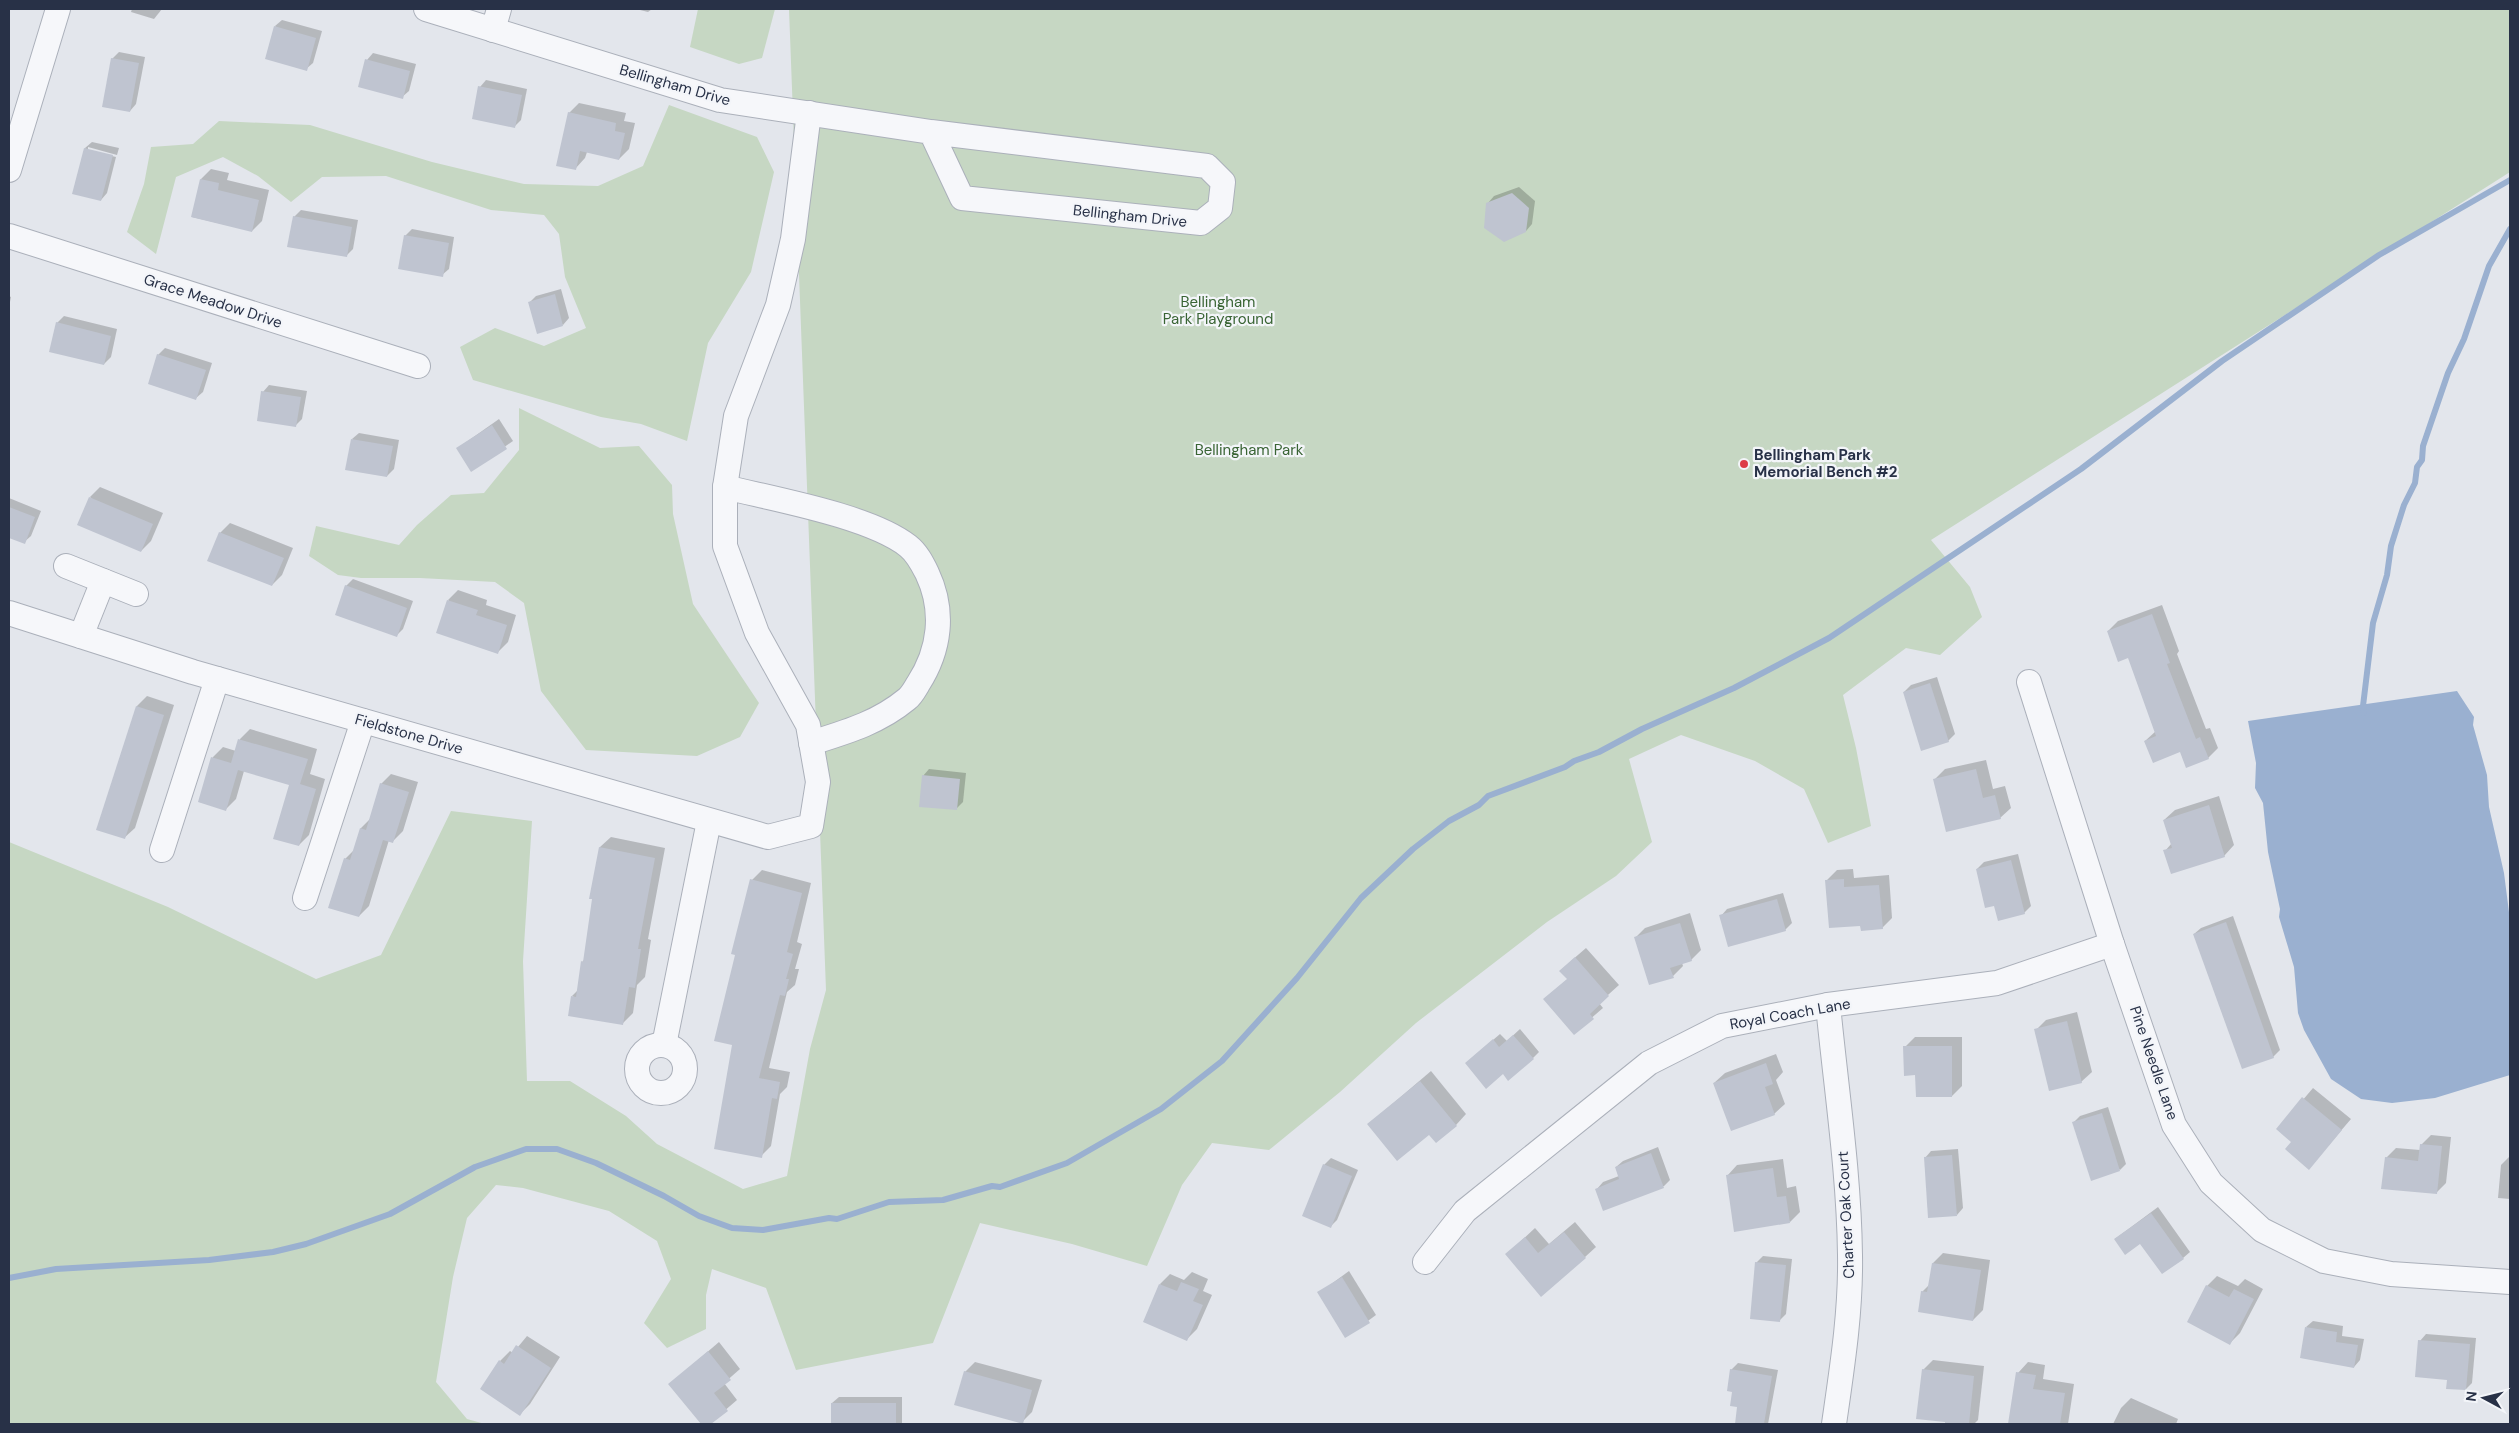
<svg xmlns="http://www.w3.org/2000/svg" width="2519" height="1433" font-family="'DM Sans',sans-serif">
  <style>
    .green { fill: #c6d7c3 }
    .water { fill: #9ab0d0 }
    .shadow { fill: #0003 }
    .lines { fill: none; stroke-linecap: round; stroke-linejoin: round }
    .stream { stroke: #9ab0d0; stroke-width: 6 }
    .building { fill: #bfc4d0 }
    .minor-casing { stroke: #abb0ba; stroke-width: 26 }
    .minor { stroke: #f6f7fa; stroke-width: 24 }
    .poi-dot { fill: #dd3c48; stroke: #f3f5f9; stroke-width: 2 }
    .labels { text-anchor: middle; stroke-width: 4.5; stroke-linejoin: round; paint-order: stroke }
    .street-label { font-size: 15px; fill: #283147; stroke: #f3f5f9 }
    .park-label { font-size: 15px; fill: #396434; stroke: #f3f5f9 }
    .poi-label { font-size: 15px; font-weight: bold; fill: #283147; stroke: #f3f5f9; text-anchor: start }
  </style>
  <rect width="100%" height="100%" fill="#e3e6ec"/>
  <g class="green">
    <path d="M698 9H775L762 58 739 64 690 47Z"/>
    <path d="M789 9H2510V172L1931 540 1970 587 1982 617 1940 655 1906 648 1843 695 1856 748 1871 826 1828 843 1804 789 1755 761 1681 735 1629 759 1652 842 1616 876 1547 922 1416 1023 1340 1092 1269 1150 1212 1143 1182 1185 1147 1266 1072 1244 980 1223 933 1343 796 1370 766 1288 712 1269 706 1295V1329L667 1348 644 1323 671 1279 657 1241 609 1211 523 1188 496 1185 467 1218 453 1277 436 1382 467 1419 485 1424H9V842L168 907 316 979 381 955 451 811 532 821 523 961 527 1081H570L626 1116 657 1144 743 1189 787 1176 810 1049 826 990Z"/>
    <path d="M669 105 757 137 774 172 751 272 708 343 687 441 641 424 601 417 473 380 460 347 495 328 544 346 586 328 565 277 559 234 544 215 491 210 386 176 322 177 291 202 258 176 223 157 176 177 156 254 127 232 144 184 151 147 193 144 219 121 310 125 432 162 524 184 598 186 643 166Z"/>
    <path d="M519 408 600 448 639 446 672 485 673 514 693 604 759 703 740 737 697 756 586 750 541 691 524 603 495 582 420 578H361L338 575 309 556 316 526 399 545 417 525 451 495 484 493 519 450Z"/>
  </g>
  <path class="water" d="M2457 691 2474 717 2473 725 2487 775 2489 807 2504 873 2510 920V1075L2435 1098 2392 1103 2361 1099 2331 1079 2304 1030 2298 1013 2294 967 2279 917 2280 909 2268 852 2263 803 2255 788 2256 763 2248 721Z"/>
  <g class="shadow">
    <path d="M132 9H162L154 19 131 12Z"/>
    <path d="M636 9H652L648 12Z"/>
    <path d="M282 20 322 31 313 63 306 69 275 26Z"/>
    <path d="M119 52 145 57 136 104 130 111 112 59Z"/>
    <path d="M373 53 416 64 409 91 402 97 367 60Z"/>
    <path d="M486 80 527 89 521 120 515 126 480 87Z"/>
    <path d="M579 103 626 113 624 121 635 123 629 149 619 159 587 152 585 158 575 169 569 113Z"/>
    <path d="M92 142 119 148 117 155 88 147V150L116 157 107 193 101 200 85 148Z"/>
    <path d="M211 169 229 173 227 180 269 190 262 221 252 231 192 217 201 179Z"/>
    <path d="M1519 187 1535 201 1532 224 1526 231 1488 203 1494 196Z"/>
    <path d="M301 210 358 220 353 249 346 256 294 217Z"/>
    <path d="M412 229 454 237 449 269 442 275 405 236Z"/>
    <path d="M561 289 569 318 563 325 530 302 536 296Z"/>
    <path d="M9 296 11 297 9 307Z"/>
    <path d="M64 316 117 329 111 357 104 364 57 323Z"/>
    <path d="M165 348 212 363 203 392 196 398 158 355Z"/>
    <path d="M269 385 307 391 302 419 295 426 263 392Z"/>
    <path d="M499 419 513 441 472 470 458 448Z"/>
    <path d="M359 433 399 440 394 469 387 476 352 439Z"/>
    <path d="M100 487 163 513 151 541 141 551 90 497Z"/>
    <path d="M9 498 41 511 31 536 24 542 9 536Z"/>
    <path d="M230 523 293 548 282 575 272 585 220 533Z"/>
    <path d="M353 579 413 601 403 629 396 636 346 586Z"/>
    <path d="M458 590 487 600 486 605 516 615 508 642 498 652 448 600Z"/>
    <path d="M2162 605 2179 651 2177 654 2206 729 2210 728 2218 748 2208 758 2145 741 2156 731 2129 656 2108 631 2118 621Z"/>
    <path d="M1937 677 1955 734 1948 741 1904 692 1911 685Z"/>
    <path d="M147 696 174 705 135 828 124 838 137 706Z"/>
    <path d="M250 729 317 749 310 774 325 779 309 835 299 845 291 784 244 771 236 799 226 809 200 802 213 757 223 747 236 751 240 739Z"/>
    <path d="M1986 760 1993 789 2005 786 2011 808 2000 818 1935 779 1945 769Z"/>
    <path d="M929 769 966 773 963 802 956 809 923 776Z"/>
    <path d="M391 774 418 782 403 831 393 841 389 840 369 906 359 916 345 859 355 849 361 828 371 818 381 784Z"/>
    <path d="M2219 796 2234 845 2224 856 2165 851 2172 843 2164 820 2175 810Z"/>
    <path d="M611 837 665 848 648 939 651 940 645 977 637 985 633 1013 623 1023 572 996 578 990 582 962 585 959 593 898H591L600 847Z"/>
    <path d="M2018 854 2031 906 2024 913 1995 904 1977 869 1984 862Z"/>
    <path d="M1853 869 1854 878 1889 875 1892 918 1882 928 1861 925 1827 880 1837 870Z"/>
    <path d="M762 870 811 883 797 942 802 944 795 969H799L795 985 787 992 769 1068 790 1072 787 1087 780 1094 771 1146 761 1156 733 1044 736 954 752 880Z"/>
    <path d="M1783 893 1792 923 1785 930 1721 916 1727 909Z"/>
    <path d="M1690 913 1701 950 1691 960 1682 963 1683 966 1673 976 1635 938 1645 928Z"/>
    <path d="M2233 916 2280 1050 2273 1057 2194 934 2201 928Z"/>
    <path d="M1586 948 1619 985 1599 1003 1603 1008 1574 1033 1568 978 1571 961Z"/>
    <path d="M2077 1012 2092 1072 2081 1082 2036 1030 2046 1020Z"/>
    <path d="M1520 1029 1539 1052 1533 1058 1503 1073 1473 1057 1500 1034 1507 1041Z"/>
    <path d="M1915 1037H1962V1086L1952 1096 1917 1074 1905 1047Z"/>
    <path d="M1776 1054 1783 1072 1776 1080 1785 1104 1774 1114 1714 1083 1725 1073Z"/>
    <path d="M1431 1071 1466 1114 1456 1125 1429 1133 1369 1124Z"/>
    <path d="M2313 1088 2351 1119 2309 1168 2293 1141 2278 1129Z"/>
    <path d="M2108 1107 2126 1164 2120 1170 2074 1122 2080 1116Z"/>
    <path d="M2431 1135 2451 1137 2446 1183 2436 1193 2386 1158 2396 1148 2420 1150 2421 1145Z"/>
    <path d="M1658 1147 1670 1180 1664 1186 1604 1209 1597 1189 1603 1182 1619 1176 1616 1167 1623 1161Z"/>
    <path d="M1958 1149 1963 1208 1957 1215 1925 1158 1931 1151Z"/>
    <path d="M2510 1156V1199L2498 1198 2501 1165Z"/>
    <path d="M1331 1158 1358 1170 1337 1220 1330 1227 1324 1165Z"/>
    <path d="M1783 1159 1787 1188 1796 1186 1800 1212 1790 1222 1727 1176 1737 1165Z"/>
    <path d="M2158 1207 2190 1252 2183 1258 2141 1242 2115 1239Z"/>
    <path d="M1575 1222 1596 1247 1585 1257 1507 1254 1535 1228 1549 1244Z"/>
    <path d="M1943 1253 1990 1260 1983 1310 1973 1320 1922 1292 1930 1284 1933 1263Z"/>
    <path d="M1763 1256 1792 1259 1786 1314 1780 1320 1756 1263Z"/>
    <path d="M1349 1271 1376 1315 1346 1337 1319 1293Z"/>
    <path d="M1192 1272 1208 1279 1203 1291 1212 1295 1197 1329 1187 1339 1160 1284 1170 1274 1184 1280Z"/>
    <path d="M2217 1276 2238 1286 2245 1279 2263 1289 2240 1333 2230 1343 2207 1286Z"/>
    <path d="M2313 1321 2343 1326 2342 1336 2364 1339 2360 1360 2354 1367 2306 1327Z"/>
    <path d="M2426 1334 2476 1338 2472 1383 2466 1389 2448 1379 2420 1341Z"/>
    <path d="M527 1336 560 1357 530 1404 520 1414 500 1361 510 1351 513 1353Z"/>
    <path d="M719 1342 740 1369 724 1383 737 1400 709 1424H703L670 1384Z"/>
    <path d="M1933 1360 1984 1366 1978 1420 1974 1424H1946L1923 1370Z"/>
    <path d="M975 1362 1042 1380 1032 1412 1022 1422 965 1372Z"/>
    <path d="M2028 1362 2045 1365 2043 1379 2074 1384 2068 1424 2010 1423 2018 1373Z"/>
    <path d="M1738 1363 1778 1370 1768 1424H1736L1739 1406 1733 1391 1731 1370Z"/>
    <path d="M839 1397H902V1424H832V1403Z"/>
    <path d="M2131 1398 2178 1419 2176 1424H2113L2121 1408Z"/>
  </g>
  <g class="lines">
    <g class="stream">
      <path d="M2364 713 2363 706 2373 623 2387 575 2391 546 2404 505 2415 483 2417 467 2422 460 2423 446 2448 373 2464 339 2489 266 2510 229"/>
      <path d="M9 1278 56 1269 209 1260 273 1252 306 1244 390 1214 475 1167 526 1149H557L596 1163 664 1196 699 1216 732 1228 763 1230 829 1218 837 1219 889 1202 943 1200 992 1186 1000 1187 1067 1163 1161 1109 1222 1061 1297 978 1361 898 1413 849 1449 821 1479 805 1488 796 1565 767 1574 761 1599 752 1642 729 1734 688 1829 638 2081 469 2222 361 2379 255 2510 180"/>
    </g>
  </g>
  <g class="building">
    <path d="M274 26 316 38 307 71 265 59Z"/>
    <path d="M111 58 139 63 130 112 102 107Z"/>
    <path d="M365 59 410 71 403 99 358 87Z"/>
    <path d="M478 86 522 95 515 128 472 119Z"/>
    <path d="M568 112 616 123 615 131 625 133 619 160 580 151 576 170 556 166Z"/>
    <path d="M84 148 113 155 101 201 72 194Z"/>
    <path d="M200 179 219 183 218 190 259 200 252 232 191 217Z"/>
    <path d="M1512 193 1529 208 1526 232 1504 242 1484 228 1486 203Z"/>
    <path d="M293 216 352 227 347 257 287 247Z"/>
    <path d="M404 235 449 243 443 277 398 269Z"/>
    <path d="M555 294 563 326 537 334 528 302Z"/>
    <path d="M56 322 111 336 104 365 49 352Z"/>
    <path d="M157 354 206 370 196 400 148 384Z"/>
    <path d="M261 391 301 397 296 427 257 421Z"/>
    <path d="M492 425 507 449 471 472 456 448Z"/>
    <path d="M351 439 393 446 387 477 345 470Z"/>
    <path d="M89 497 153 524 141 552 77 525Z"/>
    <path d="M9 507 35 517 25 544 9 538Z"/>
    <path d="M219 532 284 558 272 586 207 561Z"/>
    <path d="M345 585 407 608 397 637 335 615Z"/>
    <path d="M447 600 478 610 476 615 507 625 498 654 436 633Z"/>
    <path d="M2152 614 2170 663 2167 664 2196 739 2200 737 2209 759 2186 768 2180 752 2153 763 2144 741 2156 736 2128 658 2118 662 2107 631Z"/>
    <path d="M1930 683 1949 742 1921 751 1903 692Z"/>
    <path d="M136 706 164 715 125 839 96 830Z"/>
    <path d="M238 739 308 759 300 784 316 789 299 846 273 839 289 785 238 770 226 811 198 802 211 757 231 763Z"/>
    <path d="M1976 769 1983 798 1995 795 2001 819 1946 832 1933 779Z"/>
    <path d="M922 775 960 779 957 810 919 807Z"/>
    <path d="M380 783 409 792 393 843 383 840 359 917 328 908 344 858 350 860 360 828 366 830Z"/>
    <path d="M2209 805 2225 857 2171 874 2163 850 2172 848 2163 820Z"/>
    <path d="M599 847 655 858 638 949H641L635 988 629 987 623 1025 568 1016 571 996 576 997 581 961 583 962 592 899H589Z"/>
    <path d="M2011 860 2025 914 1998 921 1994 906 1985 908 1976 869Z"/>
    <path d="M750 879 802 893 787 952 793 954 786 979H789L785 996 780 995 759 1078 780 1082 777 1099 772 1098 762 1158 714 1149 732 1045 714 1041 735 955 731 954Z"/>
    <path d="M1844 879V887L1879 885 1883 929 1861 931 1860 926 1829 928 1825 880Z"/>
    <path d="M1777 899 1786 931 1728 947 1719 915Z"/>
    <path d="M2226 922 2274 1058 2242 1069 2193 934Z"/>
    <path d="M1680 923 1692 961 1670 968 1674 978 1649 985 1634 937Z"/>
    <path d="M1575 957 1609 996 1590 1014 1594 1019 1574 1035 1543 999 1567 979 1559 971Z"/>
    <path d="M2067 1021 2082 1083 2049 1091 2034 1029Z"/>
    <path d="M1513 1035 1534 1059 1508 1081 1503 1074 1486 1089 1465 1063 1493 1039 1499 1047Z"/>
    <path d="M1903 1046H1952V1097H1916L1915 1075 1904 1076Z"/>
    <path d="M1766 1063 1773 1084 1765 1087 1775 1115 1731 1131 1713 1083Z"/>
    <path d="M1420 1081 1457 1126 1436 1143 1429 1135 1397 1161 1367 1124Z"/>
    <path d="M2302 1097 2342 1130 2309 1170 2285 1149 2291 1142 2276 1129Z"/>
    <path d="M2102 1113 2120 1171 2091 1181 2072 1122Z"/>
    <path d="M2420 1144 2442 1146 2437 1194 2381 1189 2385 1157 2418 1161Z"/>
    <path d="M1651 1153 1664 1188 1603 1211 1595 1189 1619 1179 1615 1167Z"/>
    <path d="M1952 1155 1957 1216 1928 1218 1924 1157Z"/>
    <path d="M1323 1164 1352 1176 1331 1228 1302 1216Z"/>
    <path d="M1773 1168 1777 1197 1786 1196 1790 1223 1734 1232 1726 1175Z"/>
    <path d="M2151 1213 2184 1259 2162 1274 2140 1244 2125 1255 2114 1239Z"/>
    <path d="M1564 1232 1586 1258 1541 1297 1505 1254 1525 1237 1538 1253Z"/>
    <path d="M1755 1262 1786 1265 1780 1322 1750 1319Z"/>
    <path d="M1932 1263 1981 1270 1973 1321 1918 1312 1921 1291 1927 1292Z"/>
    <path d="M1342 1277 1370 1323 1345 1338 1317 1292Z"/>
    <path d="M1181 1282 1199 1289 1193 1301 1203 1305 1187 1341 1143 1322 1159 1284 1177 1291Z"/>
    <path d="M2206 1285 2229 1297 2234 1289 2254 1299 2230 1345 2187 1322Z"/>
    <path d="M2305 1327 2337 1332 2336 1342 2358 1345 2354 1368 2300 1358Z"/>
    <path d="M2418 1340 2470 1344 2466 1390 2446 1389 2447 1380 2415 1377Z"/>
    <path d="M516 1345 551 1368 520 1416 480 1389 499 1360 504 1364Z"/>
    <path d="M708 1351 731 1380 714 1393 728 1411 711 1424H701L668 1384Z"/>
    <path d="M1730 1369 1772 1376 1764 1424H1735L1737 1407 1730 1406 1732 1392 1727 1391Z"/>
    <path d="M1922 1369 1974 1376 1969 1424H1945V1422L1916 1419Z"/>
    <path d="M964 1371 1032 1390 1023 1424 954 1405Z"/>
    <path d="M2016 1372 2036 1375 2033 1389 2065 1393 2060 1424H2008Z"/>
    <rect x="831" y="1403" width="65" height="21"/>
  </g>
  <g class="lines">
    <g class="minor-casing">
      <g id="minor">
        <path d="M426 9 720 100 931 132 1207 166 1223 182 1220 208 1201 223 962 198 931 132"/>
        <path d="M493 30 499 9"/>
        <path d="M9 170 58 9"/>
        <path d="M9 236 418 366"/>
        <path d="M725 487C773 499 870 516 908 546 917 553 922 563 927 573 945 611 940 650 918 684 915 689 912 695 907 699 878 723 846 732 811 743"/>
        <path d="M66 566 136 594"/>
        <path d="M9 613 193 672 768 837 811 826 818 782 808 725 757 633 725 546V487L736 416 778 305 793 239 809 113"/>
        <path d="M81 636 103 581"/>
        <path d="M2029 682 2112 944 2174 1125 2211 1183 2262 1230 2324 1261 2391 1274 2510 1282"/>
        <path d="M162 850 217 679"/>
        <path d="M305 898 363 721"/>
        <path d="M1828 1005C1836 1088 1849 1172 1850 1255 1851 1312 1842 1368 1834 1424"/>
        <path d="M664 1045 709 821"/>
        <circle cx="661" cy="1069" r="24"/>
        <path d="M1425 1262 1465 1211 1649 1063 1722 1026 1828 1005 1997 983 2112 944"/>
      </g>
    </g>
    <use href="#minor" class="minor"/>
  </g>
  <circle class="poi-dot" cx="1744" cy="464" r="5"/>
  <g class="labels">
    <g class="street-label">
      <text transform="translate(675 85) rotate(16)" y="5">Bellingham Drive</text>
      <text transform="translate(1130 216) rotate(6)" y="5">Bellingham Drive</text>
      <text transform="translate(213 301) rotate(18)" y="5">Grace Meadow Drive</text>
      <text transform="translate(409 734) rotate(16)" y="5">Fieldstone Drive</text>
      <text transform="translate(1790 1014) rotate(-10)" y="5">Royal Coach Lane</text>
      <text transform="translate(2154 1063) rotate(71)" y="5">Pine Needle Lane</text>
      <text transform="translate(1846 1215) rotate(-93)" y="5">Charter Oak Court</text>
    </g>
    <g class="park-label">
      <text x="1218" y="307">Bellingham<tspan x="1218" dy="17">Park Playground</tspan></text>
      <text x="1249" y="455">Bellingham Park</text>
    </g>
    <g class="poi-label">
      <text x="1754" y="460">Bellingham Park<tspan x="1754" dy="17">Memorial Bench #2</tspan></text>
    </g>
  </g>
  <rect width="2519" height="1433" fill="none" stroke="#283147" stroke-width="20"/>
  <g transform="translate(2484 1398) rotate(277)" stroke="#f3f5f9" stroke-width="4" paint-order="stroke">
  <path d="M0-4L9 19L0 12L-9 19Z" fill="#283147"/>
  <text y="-8" font-size="14" font-weight="bold" text-anchor="middle" fill="#283147">N</text>
  </g>
</svg>
